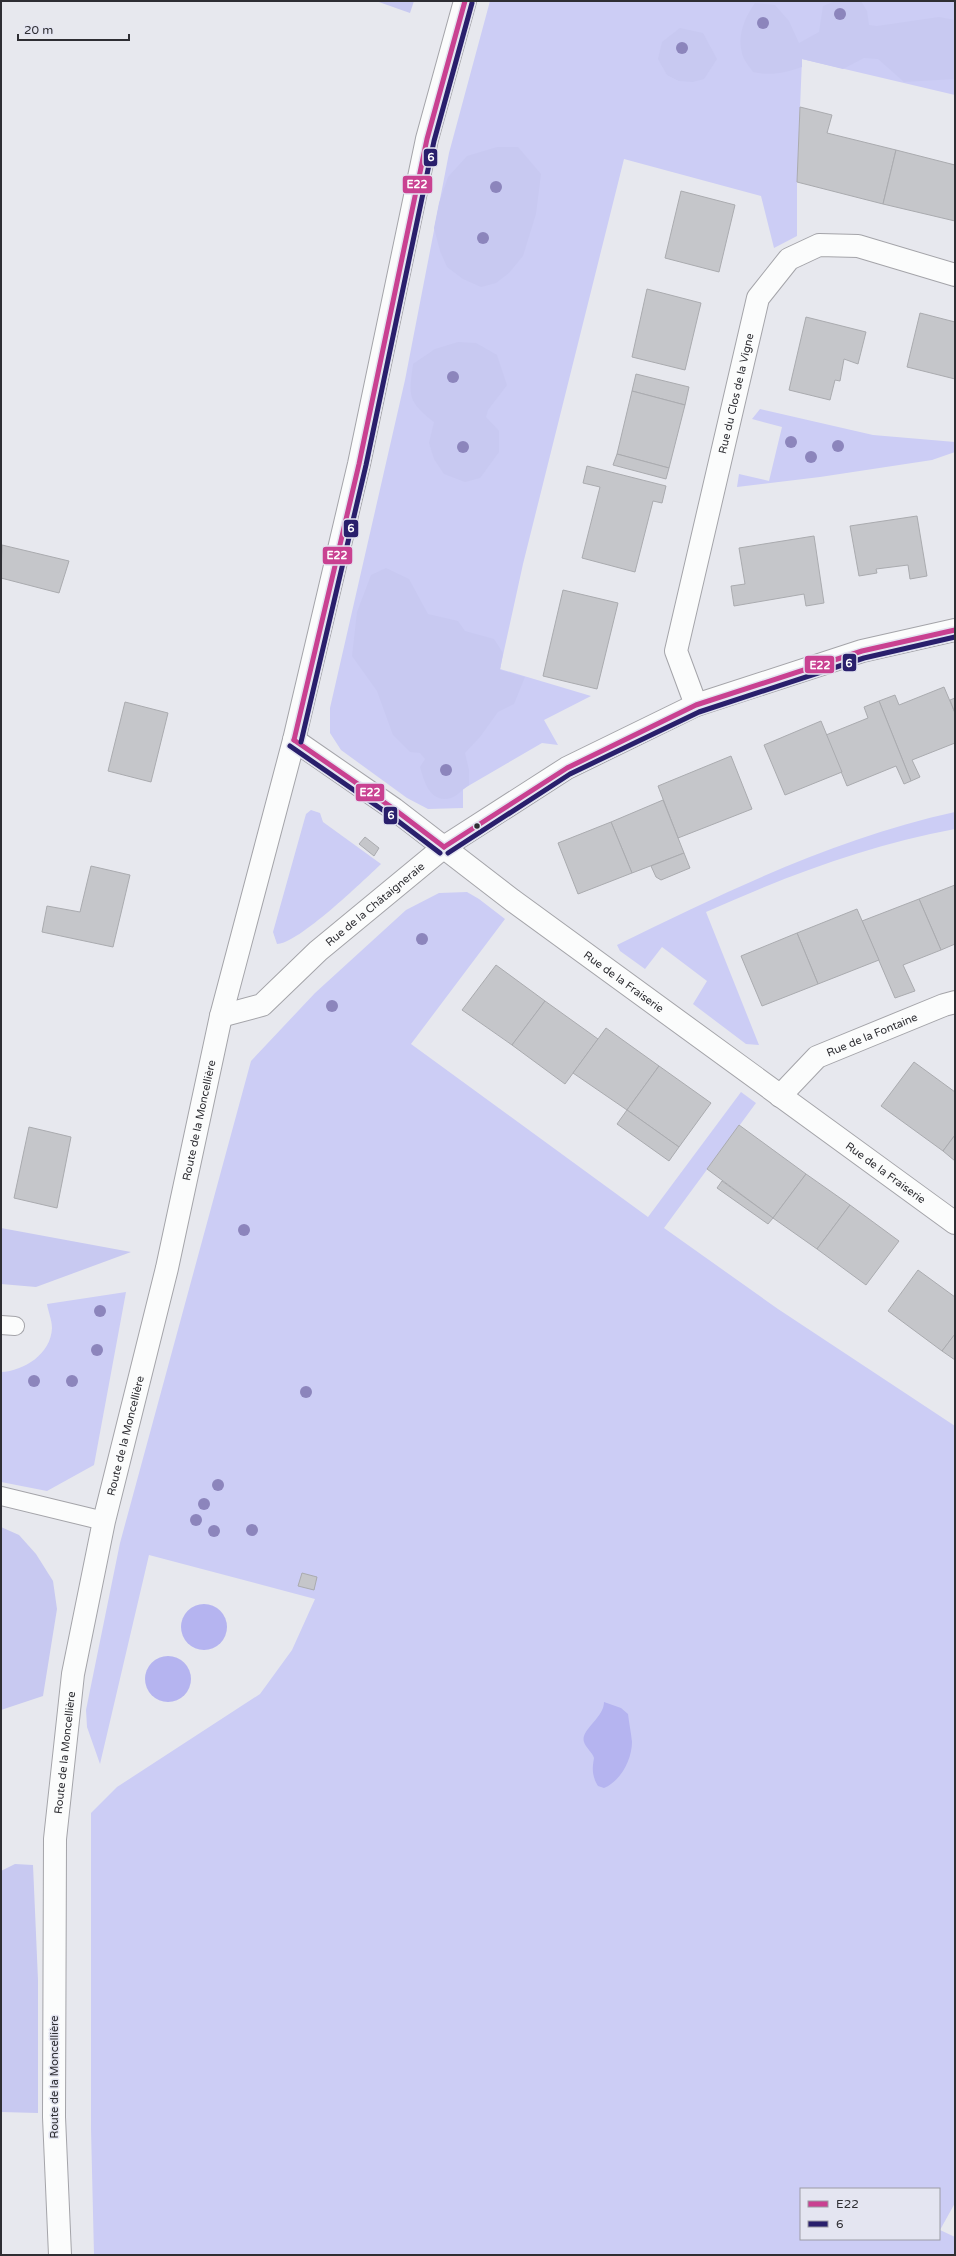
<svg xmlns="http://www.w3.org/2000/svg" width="956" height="2256" font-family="'Varela Round',sans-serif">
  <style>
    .green { fill: #cccdf5; fill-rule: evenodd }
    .forest { fill: #c8c9f1 }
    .water { fill: #b5b4f0 }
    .building { fill: #c5c6ca; stroke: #aaabaf }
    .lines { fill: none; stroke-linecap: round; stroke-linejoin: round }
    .service-casing { stroke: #a4a4a9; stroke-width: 20 }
    .minor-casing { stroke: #a4a4a9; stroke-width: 24 }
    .tertiary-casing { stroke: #a4a4a9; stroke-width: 24 }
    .service { stroke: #fbfcfc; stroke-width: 18 }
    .minor { stroke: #fbfcfc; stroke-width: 22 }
    .tertiary { stroke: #fbfcfc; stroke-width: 22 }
    .bus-1-casing { stroke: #e4e5f1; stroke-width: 8 }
    .bus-2-casing { stroke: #e4e5f1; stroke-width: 8 }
    .bus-1 { stroke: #c94191; stroke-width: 5 }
    .bus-2 { stroke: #291f6c; stroke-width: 5 }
    .tree { fill: #8c85bc }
    .bus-dot { fill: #2e2e33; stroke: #e4e5f1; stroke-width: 1.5 }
    .labels { text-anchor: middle; stroke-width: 3; stroke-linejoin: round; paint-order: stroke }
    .street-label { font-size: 11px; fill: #2e2e33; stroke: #e4e5f1 }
    .line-badge { stroke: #e4e5f1; stroke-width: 1.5 }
    .badge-label { font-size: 11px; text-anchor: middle; font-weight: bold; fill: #fff }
  </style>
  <rect width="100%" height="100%" fill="#e7e8ee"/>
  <g class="green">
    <path d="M490 1H955V95L802 59 797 182V236L774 248 761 196 624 159 523 564 500 669 591 696 544 720 558 745 542 743 463 789V808L428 809 407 798 341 750 330 733V708L405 380 449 153Z"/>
    <path d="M760 409 873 435 955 442V452L932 460 820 477 737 487 739 474 769 481 782 427 752 419Z"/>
    <path d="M311 810 320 813 323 822 381 864C363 881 298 944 277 944L273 932 306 814Z"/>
    <path d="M955 812V829C869 845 786 876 706 912L759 1045 746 1044 693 1004 707 981 662 947 645 969 620 951 617 945C725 892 836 838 955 812Z"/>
    <path d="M467 892 479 899 505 919 411 1044 648 1217 741 1092 756 1103 664 1228 778 1309 955 1426V2203L940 2230 955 2237V2255H94L91 2129V1813L117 1787 260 1694 292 1650 315 1599 149 1555 100 1764 87 1727 86 1710 120 1543 251 1061 315 993 406 910 439 893ZM801 2189H939V2239H801Z"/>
    <path d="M126 1292 94 1465 47 1491 1 1482V1372C24 1371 51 1354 52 1328 52 1320 48 1311 47 1304Z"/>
  </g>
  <g class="forest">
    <path d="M376 1H414L410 13Z"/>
    <path d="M836 1H861L867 11 869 25 877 26 939 17 955 20V79L904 82 878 59 864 58 843 69 802 59V67C784 73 771 76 753 72 750 67 743 60 742 53 737 35 745 17 755 3L775 5 789 21 799 43 819 32 823 6Z"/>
    <path d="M680 28 703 33 717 59 704 79 693 82 679 81 667 75 658 59 662 42Z"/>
    <path d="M497 147H518L541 174 536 214 523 256 509 273 496 283 481 287 463 279 447 267 440 251 434 228 439 203 448 177 467 156Z"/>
    <path d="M458 342 476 343 497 355 507 385 488 410 486 417 499 431V452L480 478 465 482 444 474 434 459 429 443 434 422C407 401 409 396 413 364L435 349Z"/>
    <path d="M386 568 409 579 428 614 458 621 465 631 494 639 503 653 500 670 525 677 514 704 498 712 480 737 465 753 469 770V785C463 789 457 796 451 798 430 804 424 781 420 767L425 759 420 753 410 752 393 735 377 691 352 656 357 612 371 575Z"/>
    <path d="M1 1228 131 1252 36 1287 1 1284Z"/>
    <path d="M1 1527 19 1535 36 1554 53 1581 57 1609 43 1696 1 1710Z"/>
    <path d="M15 1864 33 1865 38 1980V2113L1 2112V1871Z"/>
  </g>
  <g class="water">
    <circle cx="204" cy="1627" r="23"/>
    <circle cx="168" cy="1679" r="23"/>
    <path d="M604 1702 621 1708 628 1714C629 1723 631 1732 632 1742 632 1759 621 1781 604 1788L598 1786C592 1776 592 1769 594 1758 592 1752 586 1748 584 1742 580 1730 604 1718 604 1702Z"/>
  </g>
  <g class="building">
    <path d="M800 107 832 115 827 133 896 150 883 204 797 182Z"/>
    <path d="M896 150 955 165V221L883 204Z"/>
    <path d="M681 191 735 205 719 272 665 258Z"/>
    <path d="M647 289 701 303 685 370 632 357Z"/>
    <path d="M920 313 955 322V379L907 367Z"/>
    <path d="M806 317 866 332 858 364 844 359 840 381 835 380 830 400 789 390Z"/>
    <path d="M636 374 689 387 685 405 632 391Z"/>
    <path d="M632 391 685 405 669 468 617 454Z"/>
    <path d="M617 454 669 468 666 479 613 465Z"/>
    <path d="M587 466 666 486 662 503 653 501 635 572 582 558 600 487 583 483Z"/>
    <path d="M917 516 927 576 910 579 908 565 876 569 877 573 859 576 850 526Z"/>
    <path d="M814 536 824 603 806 606 804 594 734 606 731 586 745 584 739 548Z"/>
    <path d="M2 545 69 561 59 593 1 578Z"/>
    <path d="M563 590 618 603 597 689 543 676Z"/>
    <path d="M944 687 955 713V743L912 760 920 777 911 781 879 701 895 695 899 705Z"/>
    <path d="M955 698V713L950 700Z"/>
    <path d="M879 701 911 781 904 784 896 766 847 786 826 735 868 718 864 707Z"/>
    <path d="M125 702 168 713 151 782 108 771Z"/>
    <path d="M821 721 842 772 785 795 764 745Z"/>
    <path d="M731 756 752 809 678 838 658 786Z"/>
    <path d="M663 800 684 853 632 873 611 822Z"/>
    <path d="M611 822 632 873 578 894 558 843Z"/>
    <path d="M365 837 379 848 374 856 359 844Z"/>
    <path d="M684 853 690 868 661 880 656 877 651 866Z"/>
    <path d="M91 866 130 875 113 947 42 932 47 906 80 912Z"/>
    <path d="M955 885V944L941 950 919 899Z"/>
    <path d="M919 899 941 950 903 965 915 991 895 998 862 921Z"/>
    <path d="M857 909 879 960 818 984 797 933Z"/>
    <path d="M797 933 818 984 762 1006 741 956Z"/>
    <path d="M496 965 545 1001 512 1045 462 1010Z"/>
    <path d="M545 1001 598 1039 565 1084 512 1045Z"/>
    <path d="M606 1028 659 1066 627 1110 573 1073Z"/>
    <path d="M914 1062 955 1092V1135L943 1151 881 1106Z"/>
    <path d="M659 1066 711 1103 679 1147 627 1110Z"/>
    <path d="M627 1110 679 1147 669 1161 617 1124Z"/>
    <path d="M739 1125 806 1174 773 1218 707 1169Z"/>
    <path d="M29 1127 71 1137 57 1208 14 1198Z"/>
    <path d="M955 1135V1161L943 1151Z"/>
    <path d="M806 1174 850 1205 817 1249 773 1218Z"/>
    <path d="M722 1181 773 1218 768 1224 717 1188Z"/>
    <path d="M850 1205 899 1241 866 1285 817 1249Z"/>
    <path d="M918 1270 955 1297V1334L942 1351 888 1311Z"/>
    <path d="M955 1334V1360L942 1351Z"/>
    <path d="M302 1573 317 1577 314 1590 298 1586Z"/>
  </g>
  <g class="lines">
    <g class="service-casing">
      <g id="service">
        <path d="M1 1325 15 1326"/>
        <path d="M1 1496 104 1521"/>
      </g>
    </g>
    <g class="minor-casing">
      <g id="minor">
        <path id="s1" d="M696 705 676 651 758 298 789 259 819 245 858 246 955 275"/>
        <path id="s2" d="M294 740 394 809 512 900 955 1223"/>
        <path id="s3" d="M221 1016 262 1005 318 951 444 847 567 768 696 705 862 651 955 630"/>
        <path id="s4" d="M780 1096 817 1057 944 1005 955 1002"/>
      </g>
    </g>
    <g class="tertiary-casing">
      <g id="tertiary">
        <path id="s5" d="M60 2255 54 2117 55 1839 73 1674 104 1521 167 1268 221 1016 294 740 359 464 427 139 465 1"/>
      </g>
    </g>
    <use href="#service" class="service"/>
    <use href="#minor" class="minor"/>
    <use href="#tertiary" class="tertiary"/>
    <g class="bus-1-casing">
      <g id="bus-1">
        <path d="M294 740 359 464 427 139 465 1"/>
        <path d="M294 740 394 809 444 847"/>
        <path d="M444 847 567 768 696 705 862 651 955 630"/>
      </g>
    </g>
    <g class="bus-2-casing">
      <g id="bus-2">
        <path d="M301 742 366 465 434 141 472 3"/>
        <path d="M290 746 390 815 440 853"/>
        <path d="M448 853 570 774 699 712 864 658 955 637"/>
      </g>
    </g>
    <use href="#bus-1" class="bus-1"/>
    <use href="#bus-2" class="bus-2"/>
  </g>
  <g class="tree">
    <circle cx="840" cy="14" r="6"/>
    <circle cx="763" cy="23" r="6"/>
    <circle cx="682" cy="48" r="6"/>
    <circle cx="496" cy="187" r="6"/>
    <circle cx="483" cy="238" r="6"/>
    <circle cx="453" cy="377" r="6"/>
    <circle cx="791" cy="442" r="6"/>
    <circle cx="838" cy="446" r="6"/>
    <circle cx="463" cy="447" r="6"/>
    <circle cx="811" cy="457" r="6"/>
    <circle cx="446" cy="770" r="6"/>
    <circle cx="422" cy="939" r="6"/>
    <circle cx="332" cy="1006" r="6"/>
    <circle cx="244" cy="1230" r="6"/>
    <circle cx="100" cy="1311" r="6"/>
    <circle cx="97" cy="1350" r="6"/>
    <circle cx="34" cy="1381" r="6"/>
    <circle cx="72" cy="1381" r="6"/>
    <circle cx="306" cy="1392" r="6"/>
    <circle cx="218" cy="1485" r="6"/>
    <circle cx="204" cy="1504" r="6"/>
    <circle cx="196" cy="1520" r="6"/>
    <circle cx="252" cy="1530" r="6"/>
    <circle cx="214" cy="1531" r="6"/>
  </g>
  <circle class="bus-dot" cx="477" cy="826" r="3.5"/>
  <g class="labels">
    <g class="street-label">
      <text dy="4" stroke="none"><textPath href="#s1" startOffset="322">Rue du Clos de la Vigne</textPath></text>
      <text dy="4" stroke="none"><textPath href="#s3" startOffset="194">Rue de la Châtaigneraie</textPath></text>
      <text dy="4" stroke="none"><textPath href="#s2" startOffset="409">Rue de la Fraiserie</textPath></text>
      <text dy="4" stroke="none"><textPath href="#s4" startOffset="113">Rue de la Fontaine</textPath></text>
      <text dy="4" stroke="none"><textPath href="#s5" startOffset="1150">Route de la Moncellière</textPath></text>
      <text dy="4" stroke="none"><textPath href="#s2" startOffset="733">Rue de la Fraiserie</textPath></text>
      <text dy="4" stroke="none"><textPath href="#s5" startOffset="826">Route de la Moncellière</textPath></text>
      <text dy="4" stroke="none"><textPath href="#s5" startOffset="503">Route de la Moncellière</textPath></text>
      <text transform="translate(54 2077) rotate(-90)" y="4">Route de la Moncellière</text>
    </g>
  </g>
  <g class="line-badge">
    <rect x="423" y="148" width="15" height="19" rx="4" fill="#291f6c"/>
    <rect x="402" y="175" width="31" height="19" rx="4" fill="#c94191"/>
    <rect x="343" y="519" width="16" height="19" rx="4" fill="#291f6c"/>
    <rect x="322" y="546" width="31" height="19" rx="4" fill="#c94191"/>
    <rect x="842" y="653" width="15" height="19" rx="4" fill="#291f6c"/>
    <rect x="804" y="655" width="31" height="19" rx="4" fill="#c94191"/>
    <rect x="355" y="783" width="30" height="19" rx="4" fill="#c94191"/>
    <rect x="383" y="806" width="15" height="19" rx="4" fill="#291f6c"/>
  </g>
  <g class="badge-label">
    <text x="431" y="161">6</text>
    <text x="417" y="188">E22</text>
    <text x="351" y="532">6</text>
    <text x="337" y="559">E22</text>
    <text x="849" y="667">6</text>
    <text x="820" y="669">E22</text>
    <text x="370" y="796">E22</text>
    <text x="391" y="819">6</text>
  </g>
  <rect width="956" height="2256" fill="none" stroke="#2e2e33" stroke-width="4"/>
  <rect x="800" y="2188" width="140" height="52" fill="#e4e5f1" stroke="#9b9ca5"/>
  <rect x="808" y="2201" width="20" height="6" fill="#c94191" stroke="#9b9ca5"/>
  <text x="836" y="2208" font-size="12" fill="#2e2e33">E22</text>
  <rect x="808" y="2221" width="20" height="6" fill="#291f6c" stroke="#9b9ca5"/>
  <text x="836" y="2228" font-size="12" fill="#2e2e33">6</text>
  <path d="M18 34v6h111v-6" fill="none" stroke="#2e2e33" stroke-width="2"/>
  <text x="24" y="34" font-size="12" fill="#2e2e33" stroke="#e4e5f1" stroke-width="3" paint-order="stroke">20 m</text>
</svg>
